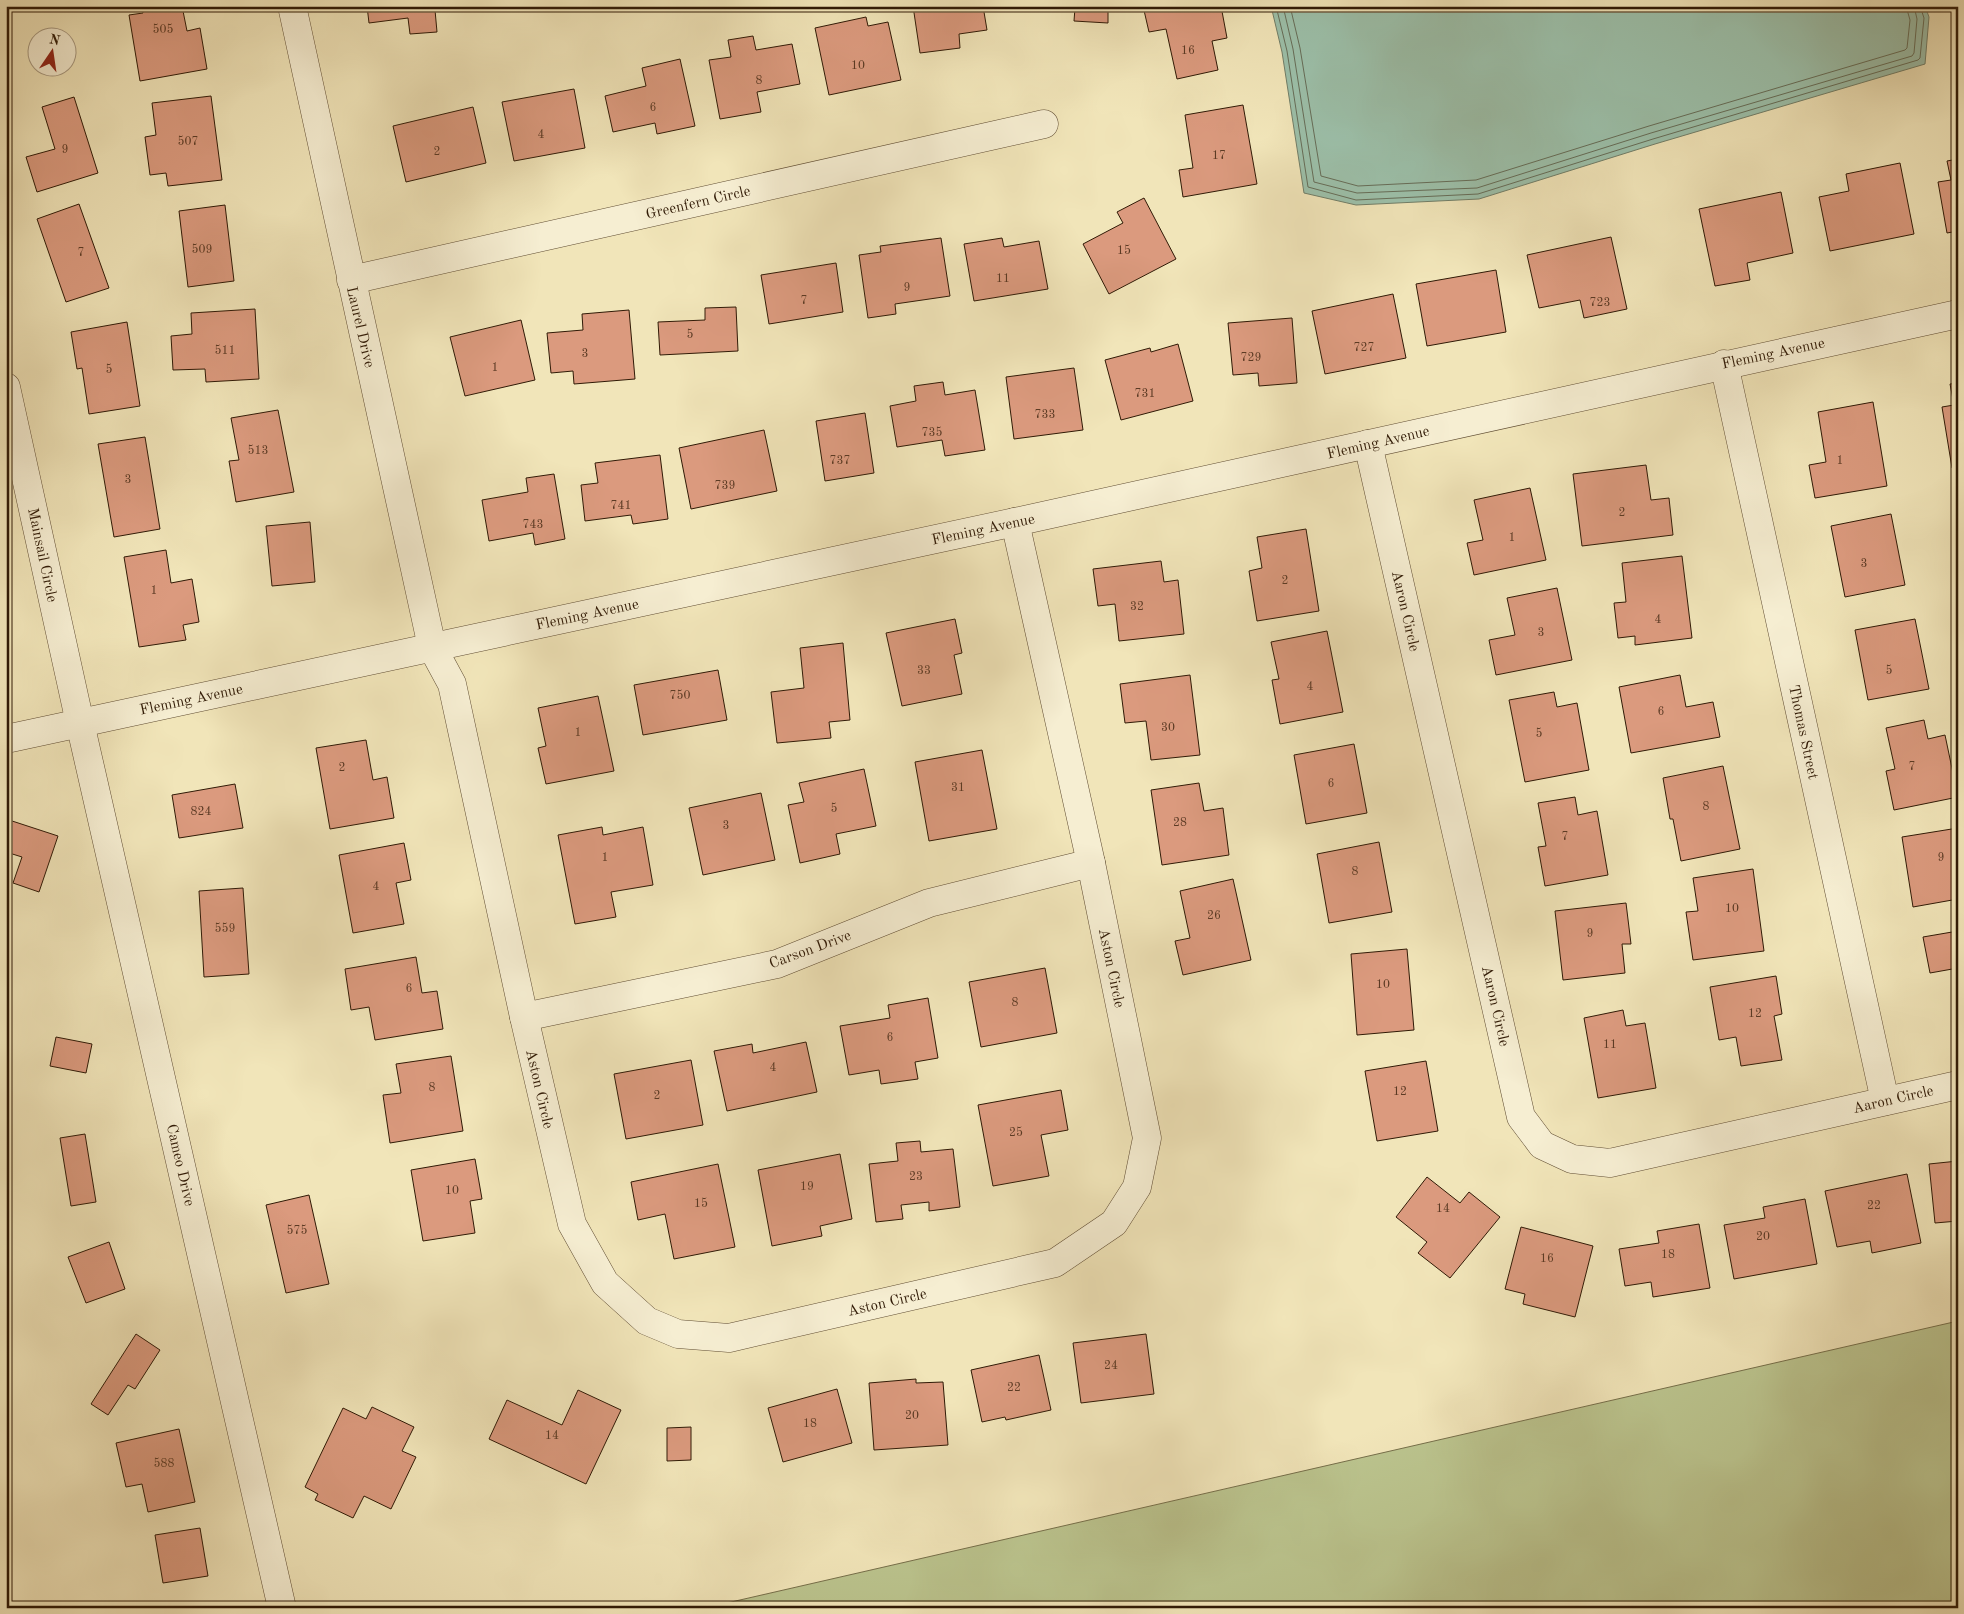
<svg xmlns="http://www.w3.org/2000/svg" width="1964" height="1614" font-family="'Old Standard TT',serif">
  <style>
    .green { fill: #bbc48e; stroke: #766f4a }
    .water { fill: #9cc0aa; stroke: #717e68 }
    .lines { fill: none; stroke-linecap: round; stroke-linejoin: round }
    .shore { stroke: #666d58; stroke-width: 1 }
    .building { fill: #db9a7e; stroke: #301a06 }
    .minor-casing { stroke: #604d33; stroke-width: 29 }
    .tertiary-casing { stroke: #604d33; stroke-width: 29 }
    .minor { stroke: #f6eed2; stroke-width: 28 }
    .tertiary { stroke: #f6eed2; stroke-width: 28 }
    .labels { text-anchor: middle; stroke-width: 4; stroke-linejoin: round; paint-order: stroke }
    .number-label { font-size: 12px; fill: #5b3a24 }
    .street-label { font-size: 15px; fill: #301a06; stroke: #f6eed2 }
  </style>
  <rect width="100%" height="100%" fill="#f1e5b9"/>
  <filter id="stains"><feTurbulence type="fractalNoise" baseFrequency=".004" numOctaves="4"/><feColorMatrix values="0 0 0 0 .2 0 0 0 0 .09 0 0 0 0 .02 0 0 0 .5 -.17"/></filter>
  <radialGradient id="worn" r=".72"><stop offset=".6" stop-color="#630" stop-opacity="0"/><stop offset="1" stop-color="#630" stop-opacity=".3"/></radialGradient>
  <path class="green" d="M1958 1321V1608H705Z"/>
  <path class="water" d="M1271 6H1925L1929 17 1925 64 1655 144 1479 199 1356 205 1304 193 1282 52Z"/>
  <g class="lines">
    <g class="shore">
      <path d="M1276 6 1287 51 1308 187 1356 200 1478 194 1653 139 1918 60 1920 58 1924 18 1920 6"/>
      <path d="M1283 6 1293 49 1314 182 1357 193 1477 188 1651 133 1912 56 1914 53 1917 19 1914 6"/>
      <path d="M1290 6 1300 48 1321 176 1358 186 1476 180 1649 126 1905 50 1907 48 1910 20 1906 6"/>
    </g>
  </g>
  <g class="building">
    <path d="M142 6H182L187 31 200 28 207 69 140 81 129 15 143 13Z"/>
    <path d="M367 6H452L453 8 435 10 437 32 410 34 408 18 369 23Z"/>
    <path d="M913 6H983L987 30 959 34 960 48 920 53Z"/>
    <path d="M1044 6H1108V23L1074 21 1075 8Z"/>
    <path d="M1143 6H1221L1227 38 1212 41 1218 70 1177 79 1166 29 1149 32Z"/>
    <path d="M866 17 868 26 888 22 901 80 829 95 815 28Z"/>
    <path d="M753 36 756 50 792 44 800 84 757 92 761 112 720 119 709 60 731 57 728 40Z"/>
    <path d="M680 59 695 126 657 134 655 123 613 132 605 96 646 86 642 68Z"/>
    <path d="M574 89 585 148 514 161 502 102Z"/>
    <path d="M211 96 222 180 168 186 166 173 150 175 145 137 156 135 152 103Z"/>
    <path d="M74 97 98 173 37 192 26 157 55 149 42 107Z"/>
    <path d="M1243 105 1257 184 1183 197 1179 170 1193 168 1185 115Z"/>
    <path d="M473 107 486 163 406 182 393 126Z"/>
    <path d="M1958 159V231L1947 233 1938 182 1951 180 1947 161Z"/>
    <path d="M1900 163 1914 234 1830 251 1819 197 1849 191 1846 174Z"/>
    <path d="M1781 192 1793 253 1747 263 1750 280 1715 286 1699 209Z"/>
    <path d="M1144 198 1176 259 1109 294 1083 244 1123 223 1117 212Z"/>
    <path d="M79 204 109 288 66 302 37 219Z"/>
    <path d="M225 205 234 281 188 287 179 211Z"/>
    <path d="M1611 237 1627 309 1584 318 1580 300 1539 308 1527 255Z"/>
    <path d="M941 238 950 296 895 304 896 314 868 318 859 255 881 252 880 246Z"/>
    <path d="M1002 238 1004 247 1039 241 1048 289 974 301 964 244Z"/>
    <path d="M836 263 843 312 769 324 761 275Z"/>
    <path d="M1496 270 1506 332 1427 346 1416 284Z"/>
    <path d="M1393 294 1406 358 1325 374 1312 311Z"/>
    <path d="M736 307 738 351 660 355 658 322 705 320V308Z"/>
    <path d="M255 309 259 379 206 382 205 369 173 370 171 336 192 334 191 313Z"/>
    <path d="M629 310 635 379 574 384 573 371 551 373 547 333 583 330 582 314Z"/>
    <path d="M1292 318 1297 383 1259 386 1258 373 1233 375 1228 323Z"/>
    <path d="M521 320 535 380 465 396 450 337Z"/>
    <path d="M127 322 140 406 89 414 82 368 77 369 71 332Z"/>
    <path d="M1178 344 1193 401 1121 420 1105 360 1150 348 1151 352Z"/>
    <path d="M1074 368 1083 430 1014 439 1006 377Z"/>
    <path d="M943 382 945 395 975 390 985 450 945 456 942 440 897 447 890 406 916 401 914 386Z"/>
    <path d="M1958 383V467L1952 468 1942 407 1954 405 1950 384Z"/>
    <path d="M1873 402 1887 486 1815 498 1809 465 1826 462 1818 412Z"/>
    <path d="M278 410 294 492 236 502 229 461 239 460 231 418Z"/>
    <path d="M865 413 874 473 825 481 816 421Z"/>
    <path d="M764 430 777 491 691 509 679 448Z"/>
    <path d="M145 437 160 529 114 537 98 444Z"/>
    <path d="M660 455 668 519 633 524 631 515 585 521 581 485 598 483 595 463Z"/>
    <path d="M1646 465 1651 500 1669 498 1673 535 1582 546 1573 474Z"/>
    <path d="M554 474 565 539 535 545 533 533 489 541 482 500 528 492 526 478Z"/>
    <path d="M1530 488 1546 560 1474 575 1467 543 1483 540 1474 500Z"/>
    <path d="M1891 514 1905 585 1845 597 1831 526Z"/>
    <path d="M310 522 315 582 272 586 266 526Z"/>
    <path d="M1306 529 1319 611 1257 621 1249 571 1262 568 1257 537Z"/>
    <path d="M166 550 171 583 192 579 199 622 183 625 186 640 139 647 124 557Z"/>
    <path d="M1682 556 1692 638 1635 645V636L1618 638 1614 603 1626 602 1622 563Z"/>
    <path d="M1161 561 1164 582 1178 580 1184 634 1119 641 1115 604 1098 606 1093 569Z"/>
    <path d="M1557 588 1572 660 1496 675 1489 640 1515 635 1507 598Z"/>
    <path d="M955 619 962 653 954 655 962 694 902 706 886 633Z"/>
    <path d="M1915 619 1929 689 1868 700 1855 630Z"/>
    <path d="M1327 631 1343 712 1280 724 1272 680 1279 679 1271 642Z"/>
    <path d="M843 643 850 720 829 722 831 738 777 743 771 692 804 688 800 648Z"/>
    <path d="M718 670 727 720 643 735 634 685Z"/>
    <path d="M1190 675 1200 755 1151 760 1146 721 1125 723 1120 684Z"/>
    <path d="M1680 675 1686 707 1713 702 1720 737 1631 753 1619 687Z"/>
    <path d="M1554 692 1557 707 1577 703 1589 770 1525 782 1509 700Z"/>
    <path d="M598 696 614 771 546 784 538 748 546 746 538 708Z"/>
    <path d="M1924 720 1928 739 1945 735 1958 797 1894 810 1886 771 1895 769 1886 728Z"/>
    <path d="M366 740 373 780 387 777 394 818 330 829 316 748Z"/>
    <path d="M1354 744 1367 813 1306 824 1294 755Z"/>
    <path d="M982 750 997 829 929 841 915 762Z"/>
    <path d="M1723 766 1740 849 1681 861 1673 819H1670L1663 778Z"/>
    <path d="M864 769 876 826 836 834 840 854 800 863 788 805 804 802 799 783Z"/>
    <path d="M1199 783 1204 811 1223 808 1229 855 1162 865 1151 790Z"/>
    <path d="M235 784 243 828 179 838 172 795Z"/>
    <path d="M761 793 775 860 703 875 689 808Z"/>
    <path d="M1575 797 1578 815 1597 811 1608 875 1545 886 1538 847 1546 846 1538 803Z"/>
    <path d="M6 819 58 836 39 892 13 883 22 857 6 852Z"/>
    <path d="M602 827 603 835 643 827 653 885 611 892 616 917 575 924 558 835Z"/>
    <path d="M1958 828V899L1913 907 1902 837Z"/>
    <path d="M1379 842 1392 912 1329 923 1317 854Z"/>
    <path d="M404 843 411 880 396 883 404 924 353 933 339 855Z"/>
    <path d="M1753 869 1764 951 1693 960 1686 912 1698 911 1693 878Z"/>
    <path d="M1233 879 1251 960 1183 975 1175 941 1190 938 1180 891Z"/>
    <path d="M243 888 249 974 204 977 199 891Z"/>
    <path d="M1626 903 1631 944H1622L1625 973 1563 980 1555 911Z"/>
    <path d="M1958 931V968L1930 973 1923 937Z"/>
    <path d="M1407 949 1414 1030 1357 1035 1351 954Z"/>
    <path d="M416 957 422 993 437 991 443 1029 375 1040 369 1007 351 1010 345 969Z"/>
    <path d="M1045 968 1057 1033 981 1047 969 982Z"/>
    <path d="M1776 976 1782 1014 1774 1016 1782 1060 1741 1066 1736 1037 1719 1040 1710 987Z"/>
    <path d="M928 998 938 1058 915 1062 918 1079 881 1084 879 1070 849 1075 840 1026 890 1018 888 1005Z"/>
    <path d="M1623 1010 1626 1026 1645 1023 1656 1088 1598 1098 1584 1018Z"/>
    <path d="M56 1037 92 1044 86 1073 50 1066Z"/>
    <path d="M806 1042 817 1092 727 1111 714 1051 752 1044 753 1053Z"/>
    <path d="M451 1056 463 1131 390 1143 383 1095 401 1093 396 1064Z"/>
    <path d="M691 1060 703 1125 626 1139 614 1074Z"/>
    <path d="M1426 1061 1438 1131 1377 1141 1365 1071Z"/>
    <path d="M1061 1090 1068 1130 1041 1135 1049 1176 993 1186 978 1105Z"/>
    <path d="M85 1134 96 1202 71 1206 60 1138Z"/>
    <path d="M920 1141 921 1152 953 1149 960 1207 929 1211V1202L901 1205 903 1219 876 1222 869 1164 898 1161 896 1143Z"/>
    <path d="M840 1154 852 1219 820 1226 822 1236 772 1246 758 1170Z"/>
    <path d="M475 1159 482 1199 470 1201 475 1233 423 1241 411 1170Z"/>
    <path d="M1958 1161V1221L1935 1223 1929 1164Z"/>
    <path d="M718 1164 735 1247 674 1259 665 1214 638 1220 631 1182Z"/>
    <path d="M1907 1174 1921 1243 1872 1253 1870 1241 1837 1247 1825 1191Z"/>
    <path d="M1427 1177 1460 1203 1469 1192 1500 1217 1450 1278 1418 1253 1427 1242 1396 1217Z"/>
    <path d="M309 1195 329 1284 286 1293 266 1205Z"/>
    <path d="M1805 1199 1817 1264 1734 1279 1724 1225 1765 1218 1763 1207Z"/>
    <path d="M1699 1224 1710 1288 1653 1297 1651 1282 1625 1286 1619 1249 1659 1243 1657 1231Z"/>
    <path d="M1521 1227 1593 1246 1575 1317 1523 1304 1525 1294 1505 1289Z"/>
    <path d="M109 1242 125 1289 86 1303 68 1257Z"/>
    <path d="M136 1334 160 1350 135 1389 128 1385 108 1415 91 1404Z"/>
    <path d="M1146 1334 1154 1394 1081 1403 1073 1343Z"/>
    <path d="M1039 1355 1051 1410 1006 1420 1005 1417 982 1422 971 1370Z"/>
    <path d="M916 1379V1383L943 1382 948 1445 874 1450 869 1383Z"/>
    <path d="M837 1389 852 1443 783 1462 768 1408Z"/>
    <path d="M578 1390 621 1410 586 1484 489 1439 507 1400 562 1425Z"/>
    <path d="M372 1407 414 1427 402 1451 416 1457 391 1509 364 1496 353 1518 315 1500 318 1494 305 1487 343 1408 366 1419Z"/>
    <path d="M691 1427V1460L667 1461V1428Z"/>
    <path d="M179 1429 195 1502 148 1512 142 1484 126 1487 116 1443Z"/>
    <path d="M200 1528 208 1576 163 1583 155 1535Z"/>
  </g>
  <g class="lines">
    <g class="minor-casing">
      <g id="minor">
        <path d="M292 6 432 647 452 684 524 1017 572 1224 605 1283 647 1321 678 1334 729 1338 1055 1263 1114 1223 1137 1187 1147 1138 1091 863 1015 522"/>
        <path d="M351 280 1044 124"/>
        <path d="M1724 364 1885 1101"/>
        <path d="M6 387 80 723 282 1608"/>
        <path d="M1368 444 1521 1117 1542 1145 1572 1159 1610 1163 1958 1085"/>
        <path d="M524 1017 777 964 929 903 1091 863"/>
      </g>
    </g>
    <g class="tertiary-casing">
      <path id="tertiary" d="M6 739 1015 522 1958 314"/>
    </g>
    <use href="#minor" class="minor"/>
    <use href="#tertiary" class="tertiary"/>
  </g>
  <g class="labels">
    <g class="number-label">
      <text x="163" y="33">505</text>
      <text x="1188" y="54">16</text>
      <text x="858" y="69">10</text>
      <text x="759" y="84">8</text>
      <text x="653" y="111">6</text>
      <text x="541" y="138">4</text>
      <text x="188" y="145">507</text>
      <text x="65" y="153">9</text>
      <text x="437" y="155">2</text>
      <text x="1219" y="159">17</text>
      <text x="202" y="253">509</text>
      <text x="1124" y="254">15</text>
      <text x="81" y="256">7</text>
      <text x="1003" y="282">11</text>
      <text x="907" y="291">9</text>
      <text x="804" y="304">7</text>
      <text x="1600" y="306">723</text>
      <text x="690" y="338">5</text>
      <text x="1364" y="351">727</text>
      <text x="225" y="354">511</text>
      <text x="585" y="357">3</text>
      <text x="1251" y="361">729</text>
      <text x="495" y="371">1</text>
      <text x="109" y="373">5</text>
      <text x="1145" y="397">731</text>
      <text x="1045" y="418">733</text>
      <text x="932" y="436">735</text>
      <text x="258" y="454">513</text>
      <text x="840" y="464">737</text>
      <text x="1840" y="464">1</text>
      <text x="128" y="483">3</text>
      <text x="725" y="489">739</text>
      <text x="621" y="509">741</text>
      <text x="1622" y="516">2</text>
      <text x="533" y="528">743</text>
      <text x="1512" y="541">1</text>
      <text x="1864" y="567">3</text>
      <text x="1285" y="584">2</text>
      <text x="154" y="594">1</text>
      <text x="1137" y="610">32</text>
      <text x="1658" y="623">4</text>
      <text x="1541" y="636">3</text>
      <text x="924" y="674">33</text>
      <text x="1889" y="674">5</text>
      <text x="1310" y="690">4</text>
      <text x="680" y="699">750</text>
      <text x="1661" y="715">6</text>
      <text x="1168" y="731">30</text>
      <text x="578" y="736">1</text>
      <text x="1539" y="737">5</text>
      <text x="1912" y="770">7</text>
      <text x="342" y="771">2</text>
      <text x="1331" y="787">6</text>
      <text x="958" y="791">31</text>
      <text x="1706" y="810">8</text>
      <text x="834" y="812">5</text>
      <text x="201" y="815">824</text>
      <text x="1180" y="826">28</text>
      <text x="726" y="829">3</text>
      <text x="1565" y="840">7</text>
      <text x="605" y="861">1</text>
      <text x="1941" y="861">9</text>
      <text x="1355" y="875">8</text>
      <text x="376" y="890">4</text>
      <text x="1732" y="912">10</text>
      <text x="1214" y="919">26</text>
      <text x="225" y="932">559</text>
      <text x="1590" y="937">9</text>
      <text x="1383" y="988">10</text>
      <text x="409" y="992">6</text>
      <text x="1015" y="1006">8</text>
      <text x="1755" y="1017">12</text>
      <text x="890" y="1041">6</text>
      <text x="1610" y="1048">11</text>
      <text x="773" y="1071">4</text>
      <text x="432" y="1091">8</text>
      <text x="1400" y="1095">12</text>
      <text x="657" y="1099">2</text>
      <text x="1016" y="1136">25</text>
      <text x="916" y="1180">23</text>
      <text x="807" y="1190">19</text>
      <text x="452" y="1194">10</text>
      <text x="701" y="1207">15</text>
      <text x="1874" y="1209">22</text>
      <text x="1443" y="1212">14</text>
      <text x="297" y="1234">575</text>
      <text x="1763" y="1240">20</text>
      <text x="1668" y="1258">18</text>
      <text x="1547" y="1262">16</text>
      <text x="1111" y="1369">24</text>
      <text x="1014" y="1391">22</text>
      <text x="912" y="1419">20</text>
      <text x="810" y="1427">18</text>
      <text x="552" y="1439">14</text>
      <text x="164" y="1467">588</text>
    </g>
    <g class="street-label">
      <text transform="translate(698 202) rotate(-13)" y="5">Greenfern Circle</text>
      <text transform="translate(361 327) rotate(77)" y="5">Laurel Drive</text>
      <text transform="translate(1773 353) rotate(-12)" y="5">Fleming Avenue</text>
      <text transform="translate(1378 442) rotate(-13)" y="5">Fleming Avenue</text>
      <text transform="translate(983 529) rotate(-12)" y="5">Fleming Avenue</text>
      <text transform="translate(43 555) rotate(78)" y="5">Mainsail Circle</text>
      <text transform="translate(1406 611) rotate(77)" y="5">Aaron Circle</text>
      <text transform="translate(587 614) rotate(-12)" y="5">Fleming Avenue</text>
      <text transform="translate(191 699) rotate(-12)" y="5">Fleming Avenue</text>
      <text transform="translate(1804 732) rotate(78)" y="5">Thomas Street</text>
      <text transform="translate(810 949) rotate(-20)" y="5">Carson Drive</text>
      <text transform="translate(1112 968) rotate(78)" y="5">Aston Circle</text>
      <text transform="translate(1496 1006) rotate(77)" y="5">Aaron Circle</text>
      <text transform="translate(540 1089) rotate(77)" y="5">Aston Circle</text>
      <text transform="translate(1893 1099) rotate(-13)" y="5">Aaron Circle</text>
      <text transform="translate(181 1165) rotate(77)" y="5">Cameo Drive</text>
      <text transform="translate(887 1302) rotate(-13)" y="5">Aston Circle</text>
    </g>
  </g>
  <rect width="1964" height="1614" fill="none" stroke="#f1e5b9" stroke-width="25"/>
  <rect x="8" y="8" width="1949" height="1599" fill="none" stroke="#301a06" stroke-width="2.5"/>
  <rect x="12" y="12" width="1939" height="1589" fill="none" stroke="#301a06"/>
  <g transform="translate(52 52) rotate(13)"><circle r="24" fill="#f6eed2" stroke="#a79980"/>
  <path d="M0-4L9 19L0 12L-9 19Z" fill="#8f2418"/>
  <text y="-8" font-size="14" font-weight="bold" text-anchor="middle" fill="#301a06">N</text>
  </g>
  <rect width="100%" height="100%" filter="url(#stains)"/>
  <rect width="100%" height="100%" fill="url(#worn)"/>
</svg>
